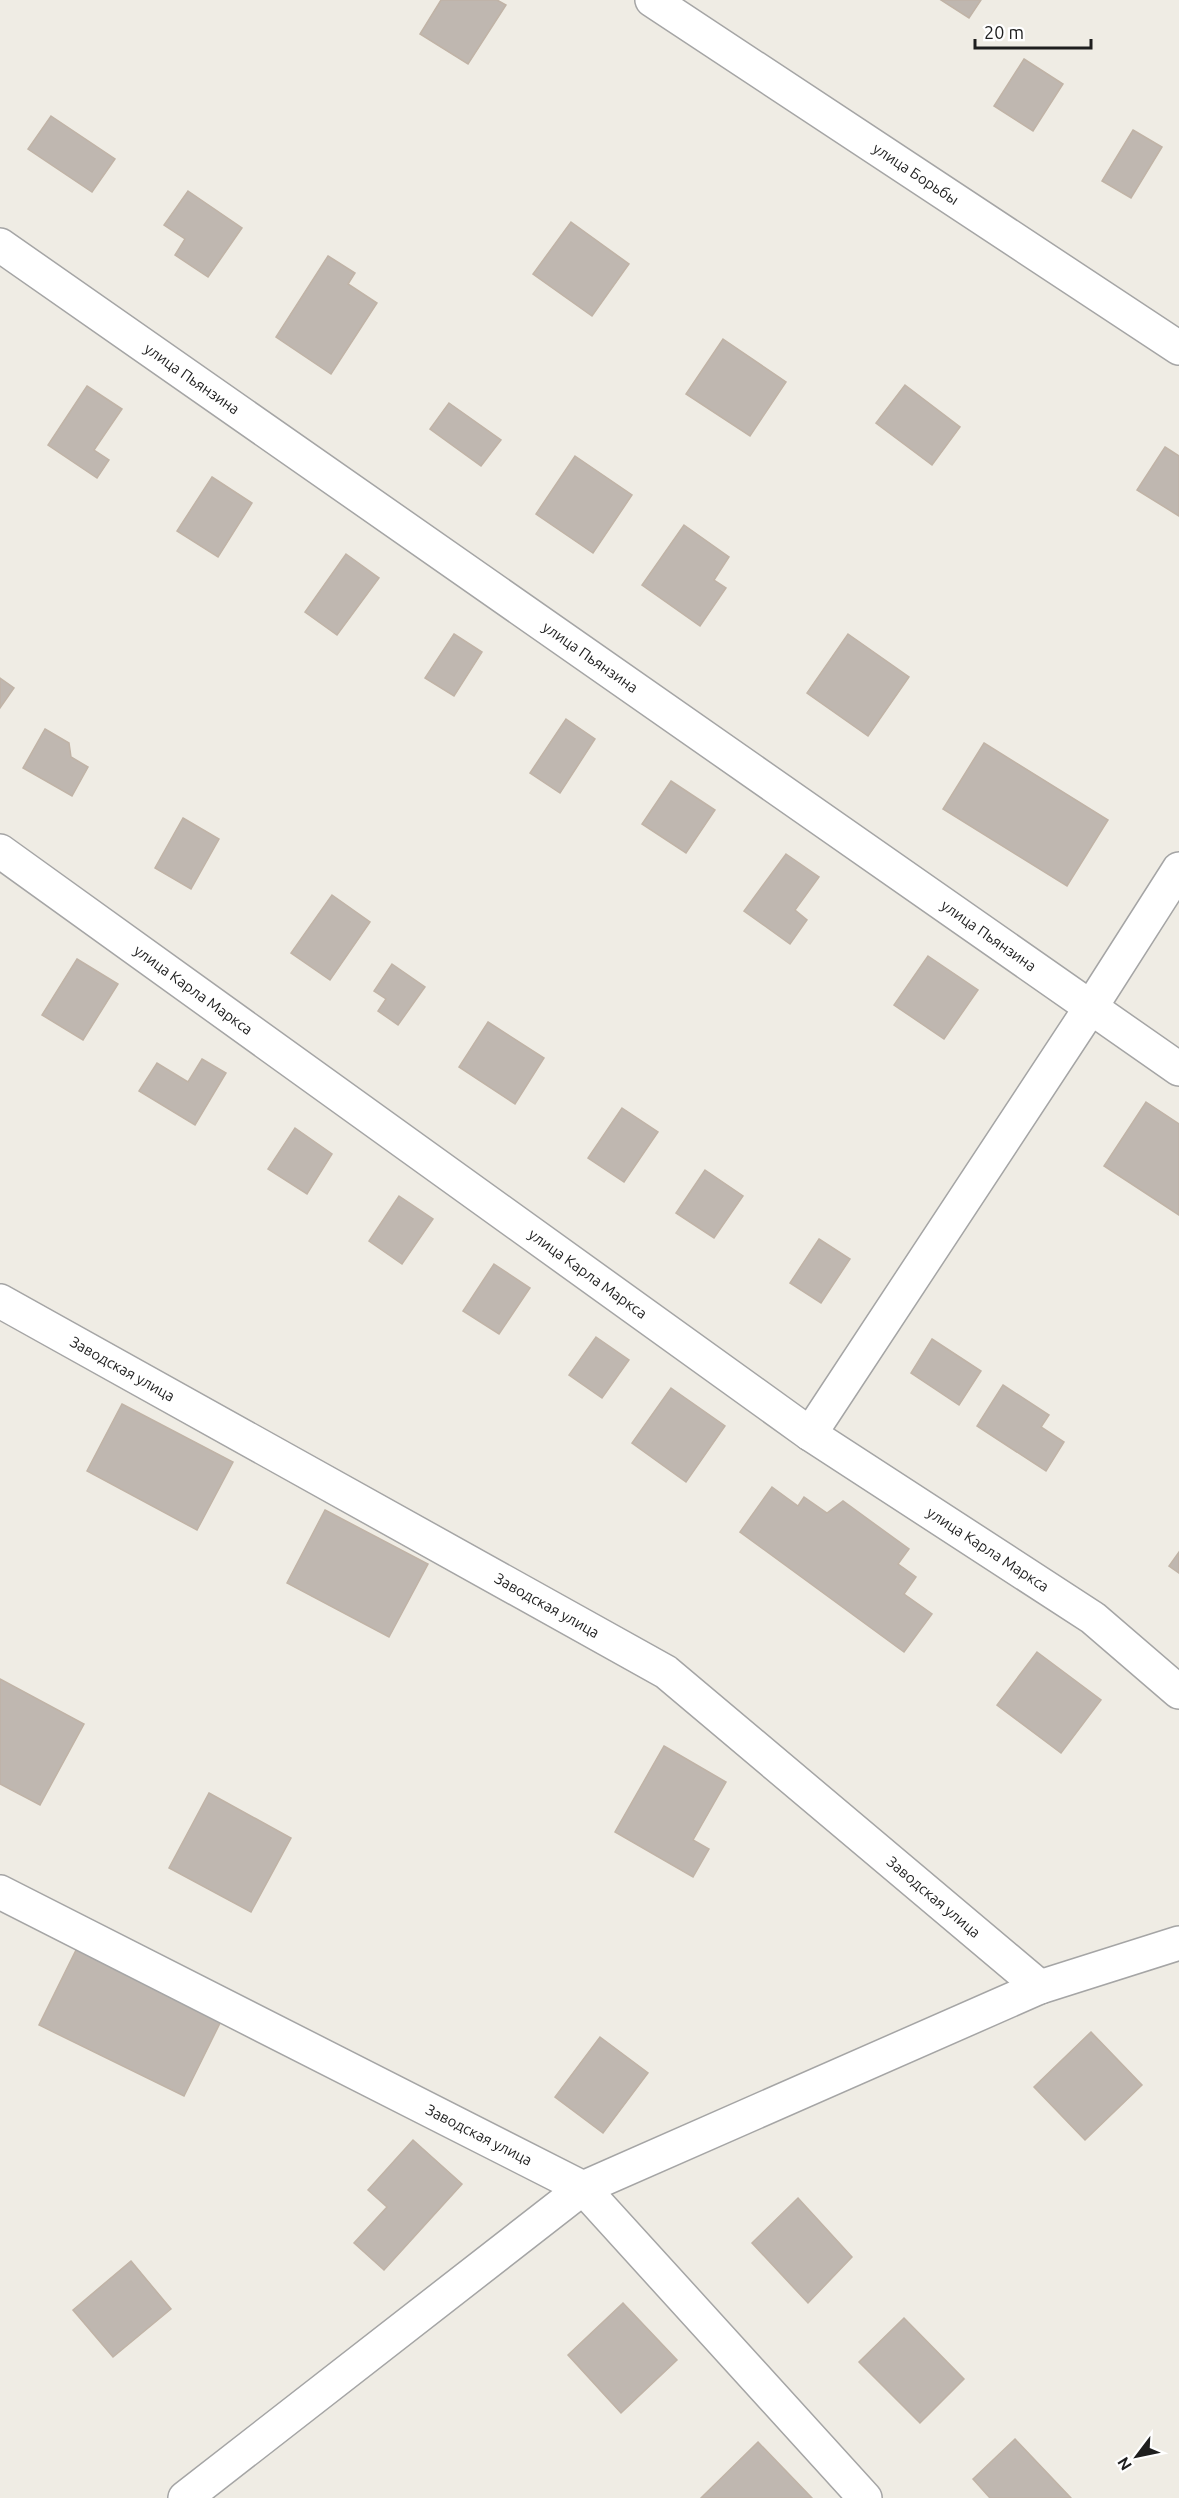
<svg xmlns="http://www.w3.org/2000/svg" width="1179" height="2498" font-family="Ubuntu,sans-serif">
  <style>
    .building { fill: #bfb7b0; stroke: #c0b3a6; stroke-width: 1.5 }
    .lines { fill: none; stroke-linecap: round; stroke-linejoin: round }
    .minor-casing { stroke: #a5a5a5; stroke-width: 36 }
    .tertiary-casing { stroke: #a5a5a5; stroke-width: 36 }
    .minor { stroke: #fff; stroke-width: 33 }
    .tertiary { stroke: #fff; stroke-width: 33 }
    .labels { text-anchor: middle; stroke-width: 4.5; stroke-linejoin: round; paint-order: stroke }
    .street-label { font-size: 15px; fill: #1e1e1e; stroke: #fff }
  </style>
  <rect width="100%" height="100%" fill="#efece4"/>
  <g class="building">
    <path d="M441 0H497L506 5 468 64 420 34Z"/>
    <path d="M941 0H981L969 18Z"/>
    <path d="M1024 59 1063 84 1033 131 994 106Z"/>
    <path d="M51 116 115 159 92 192 28 149Z"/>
    <path d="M1133 130 1162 147 1131 198 1102 181Z"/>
    <path d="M188 191 242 228 208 277 175 255 185 239 164 225Z"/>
    <path d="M571 222 629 264 592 316 533 274Z"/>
    <path d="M328 256 355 273 348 284 377 303 331 374 276 337Z"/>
    <path d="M723 339 786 382 750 436 686 394Z"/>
    <path d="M905 385 960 427 932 465 876 423Z"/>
    <path d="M87 386 122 409 94 450 109 460 97 478 48 445Z"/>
    <path d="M449 403 501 440 481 466 430 429Z"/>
    <path d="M1165 447 1179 456V516L1137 490Z"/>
    <path d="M575 456 632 495 593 553 536 514Z"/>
    <path d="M212 477 252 503 218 557 177 531Z"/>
    <path d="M684 525 729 557 714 580 726 588 700 626 642 585Z"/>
    <path d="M346 554 379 578 337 635 305 612Z"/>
    <path d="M454 634 482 652 454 696 425 678Z"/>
    <path d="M848 634 909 677 868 736 807 693Z"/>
    <path d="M0 678 14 688 0 708Z"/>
    <path d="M566 719 595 739 560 793 530 773Z"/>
    <path d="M45 729 69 743 71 757 88 767 72 796 23 768Z"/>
    <path d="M984 743 1108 820 1067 886 943 809Z"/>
    <path d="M671 781 715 810 686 853 642 824Z"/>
    <path d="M183 818 219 839 191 889 155 868Z"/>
    <path d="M786 854 819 877 795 910 807 920 790 944 744 911Z"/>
    <path d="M332 895 370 922 330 980 291 953Z"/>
    <path d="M928 956 978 990 944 1039 894 1005Z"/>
    <path d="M77 959 118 984 83 1040 42 1015Z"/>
    <path d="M392 964 425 987 398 1025 378 1011 386 999 374 991Z"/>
    <path d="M488 1022 544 1058 515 1104 459 1067Z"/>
    <path d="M202 1059 226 1073 195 1125 139 1091 157 1063 188 1082Z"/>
    <path d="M1146 1102 1179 1124V1215L1104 1166Z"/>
    <path d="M622 1108 658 1132 624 1182 588 1158Z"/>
    <path d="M295 1128 332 1154 307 1194 268 1169Z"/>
    <path d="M705 1170 743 1196 714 1238 676 1213Z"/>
    <path d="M399 1196 433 1219 402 1264 369 1241Z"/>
    <path d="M819 1239 850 1259 821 1303 790 1283Z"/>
    <path d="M494 1264 530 1288 499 1334 463 1311Z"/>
    <path d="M596 1337 629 1360 602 1398 569 1375Z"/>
    <path d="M932 1339 981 1371 959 1405 911 1373Z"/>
    <path d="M1003 1385 1049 1415 1041 1427 1064 1442 1046 1471 977 1426Z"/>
    <path d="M671 1388 725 1426 686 1482 632 1443Z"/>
    <path d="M122 1404 233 1462 197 1530 87 1471Z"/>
    <path d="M772 1487 798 1506 804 1497 827 1513 843 1501 909 1549 898 1564 916 1577 904 1594 932 1614 904 1652 740 1532Z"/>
    <path d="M325 1510 428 1564 389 1637 287 1583Z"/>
    <path d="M1179 1552V1573L1169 1566Z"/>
    <path d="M1037 1652 1101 1700 1061 1753 997 1705Z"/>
    <path d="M0 1679 84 1724 40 1805 0 1784Z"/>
    <path d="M664 1746 726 1782 693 1840 709 1849 693 1877 615 1832Z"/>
    <path d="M209 1793 291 1838 251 1912 169 1868Z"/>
    <path d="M80 1942 225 2013 184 2096 39 2025Z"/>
    <path d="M1091 2032 1142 2085 1085 2140 1034 2087Z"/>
    <path d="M600 2037 648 2073 603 2133 555 2097Z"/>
    <path d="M413 2140 462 2184 384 2270 354 2243 387 2207 368 2190Z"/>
    <path d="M798 2198 852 2257 808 2303 752 2243Z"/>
    <path d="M131 2261 171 2309 113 2357 73 2310Z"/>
    <path d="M623 2303 677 2360 621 2413 568 2355Z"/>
    <path d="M904 2318 964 2379 920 2423 859 2362Z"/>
    <path d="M1015 2439 1071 2498H990L973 2479Z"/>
    <path d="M758 2442 812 2498H701Z"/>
  </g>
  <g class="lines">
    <g class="minor-casing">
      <g id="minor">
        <path id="s1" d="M652 0 1179 348"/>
        <path id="s2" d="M0 245 1179 1069"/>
        <path id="s3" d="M0 1301 666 1672 1040 1987"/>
        <path d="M810 1434 1091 1007 1179 869"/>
        <path id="s4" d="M0 1892 583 2188 865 2498"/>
        <path d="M185 2498 583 2188 1040 1987 1179 1943"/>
      </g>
    </g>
    <g class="tertiary-casing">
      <g id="tertiary">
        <path id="s5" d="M0 851 810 1434 1093 1618 1179 1692"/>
      </g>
    </g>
    <use href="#minor" class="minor"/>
    <use href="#tertiary" class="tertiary"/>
  </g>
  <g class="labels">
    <g class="street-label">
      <text dy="5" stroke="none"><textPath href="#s1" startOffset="316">улица Борьбы</textPath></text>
      <text dy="5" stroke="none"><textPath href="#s2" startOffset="234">улица Пьянзина</textPath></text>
      <text dy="5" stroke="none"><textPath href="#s2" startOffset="720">улица Пьянзина</textPath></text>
      <text dy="5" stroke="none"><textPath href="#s2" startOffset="1206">улица Пьянзина</textPath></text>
      <text dy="5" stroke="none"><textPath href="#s5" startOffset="238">улица Карла Маркса</textPath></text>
      <text dy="5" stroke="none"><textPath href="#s5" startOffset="724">улица Карла Маркса</textPath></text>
      <text dy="5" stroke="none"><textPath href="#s3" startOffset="140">Заводская улица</textPath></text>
      <text dy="5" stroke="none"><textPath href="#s5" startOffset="1210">улица Карла Маркса</textPath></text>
      <text dy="5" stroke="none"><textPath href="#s3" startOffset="626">Заводская улица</textPath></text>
      <text dy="5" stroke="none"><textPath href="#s3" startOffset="1112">Заводская улица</textPath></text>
      <text dy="5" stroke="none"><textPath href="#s4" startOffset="537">Заводская улица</textPath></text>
    </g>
  </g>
  <g transform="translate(1137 2456) rotate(238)" stroke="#ffffff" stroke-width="4.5" paint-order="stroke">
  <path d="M0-4.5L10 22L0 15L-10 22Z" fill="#1e1e1e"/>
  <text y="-9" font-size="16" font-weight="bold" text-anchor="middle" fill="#1e1e1e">N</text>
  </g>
  <path d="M975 39v9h116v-9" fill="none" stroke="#1e1e1e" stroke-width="3"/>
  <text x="984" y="39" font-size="18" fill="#1e1e1e" stroke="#ffffff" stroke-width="4.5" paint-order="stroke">20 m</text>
</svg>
